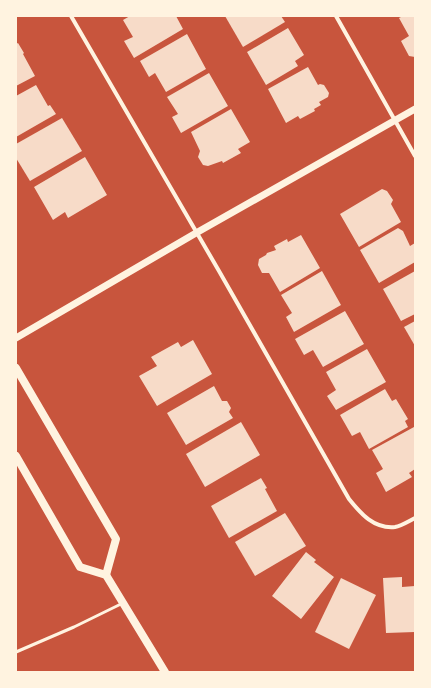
<svg xmlns="http://www.w3.org/2000/svg" width="431" height="688" font-family="Overpass,sans-serif">
  <style>
    .building { fill: #f7dbc8 }
    .lines { fill: none; stroke-linecap: round; stroke-linejoin: round }
    .service { stroke: #fff3e0; stroke-width: 3 }
    .minor { stroke: #fff3e0; stroke-width: 4 }
    .tertiary { stroke: #fff3e0; stroke-width: 7 }
    .secondary { stroke: #fff3e0; stroke-width: 8 }
  </style>
  <rect width="100%" height="100%" fill="#c8553d"/>
  <g class="building">
    <path d="M130 16H176L183 29 134 58 124 41 133 37 123 20Z"/>
    <path d="M225 16H281L285 22 243 47Z"/>
    <path d="M403 16H415V57L409 56 401 41 409 36 399 18Z"/>
    <path d="M288 28 304 55 295 61 298 66 266 85 247 52Z"/>
    <path d="M187 34 206 69 166 92 155 73 149 77 140 61Z"/>
    <path d="M18 43 24 53 23 54 35 76 16 86V44Z"/>
    <path d="M308 67 318 85 320 84 324 85 329 93 328 97 319 102 321 105 314 109 315 111 300 119 298 116 286 123 268 89Z"/>
    <path d="M209 73 228 106 181 133 172 117 178 114 167 97Z"/>
    <path d="M36 85 48 106 50 105 56 114 16 137V96Z"/>
    <path d="M231 109 250 142 238 149 241 153 223 163 222 161 208 166 203 165 198 157 200 151 191 132Z"/>
    <path d="M62 118 82 151 30 181 16 158V144Z"/>
    <path d="M85 157 107 195 68 218 65 212 53 220 34 187Z"/>
    <path d="M382 189 387 191 393 200 391 204 401 222 359 247 340 214Z"/>
    <path d="M398 228 403 231 410 246 415 243V262L379 283 360 250Z"/>
    <path d="M301 235 320 268 280 292 269 273H262L258 265 259 259 266 255 267 253 276 250 274 246 287 239 288 242Z"/>
    <path d="M322 271 341 305 294 332 286 317 292 313 281 295Z"/>
    <path d="M415 271V314L401 321 383 289Z"/>
    <path d="M345 311 364 344 323 367 313 350 304 355 295 339Z"/>
    <path d="M415 321V346L404 327Z"/>
    <path d="M193 340 212 374 157 406 139 376 157 366 151 357 178 342 181 347Z"/>
    <path d="M367 349 386 382 336 410 327 396 336 390 326 372Z"/>
    <path d="M214 386 222 401H227L231 408 229 412 233 418 186 445 167 413Z"/>
    <path d="M385 389 392 401 396 399 408 419 405 421 408 427 369 449 360 432 352 436 340 415Z"/>
    <path d="M241 422 260 455 205 487 186 454Z"/>
    <path d="M414 427 415 469 409 473 412 477 386 492 376 473 383 469 372 450Z"/>
    <path d="M261 478 267 488 265 489 277 511 229 538 211 506Z"/>
    <path d="M285 513 306 546 255 576 235 542Z"/>
    <path d="M306 552 316 560 314 562 334 577 301 619 272 596Z"/>
    <path d="M402 577V587L415 586V632L386 633 383 578Z"/>
    <path d="M341 578 376 595 349 649 315 632Z"/>
  </g>
  <g class="lines">
    <path class="service" d="M16 652 74 627 123 603"/>
    <g class="minor">
      <path d="M71 16 219 271 349 499C361 514 374 529 395 527 401 526 409 521 415 518"/>
      <path d="M336 16 415 156"/>
    </g>
    <path class="tertiary" d="M16 338 196 233 415 109"/>
    <g class="secondary">
      <path d="M16 368 116 539 106 575"/>
      <path d="M16 456 80 567 106 575 165 672"/>
    </g>
  </g>
  <rect width="431" height="688" fill="none" stroke="#fff3e0" stroke-width="34"/>
</svg>
